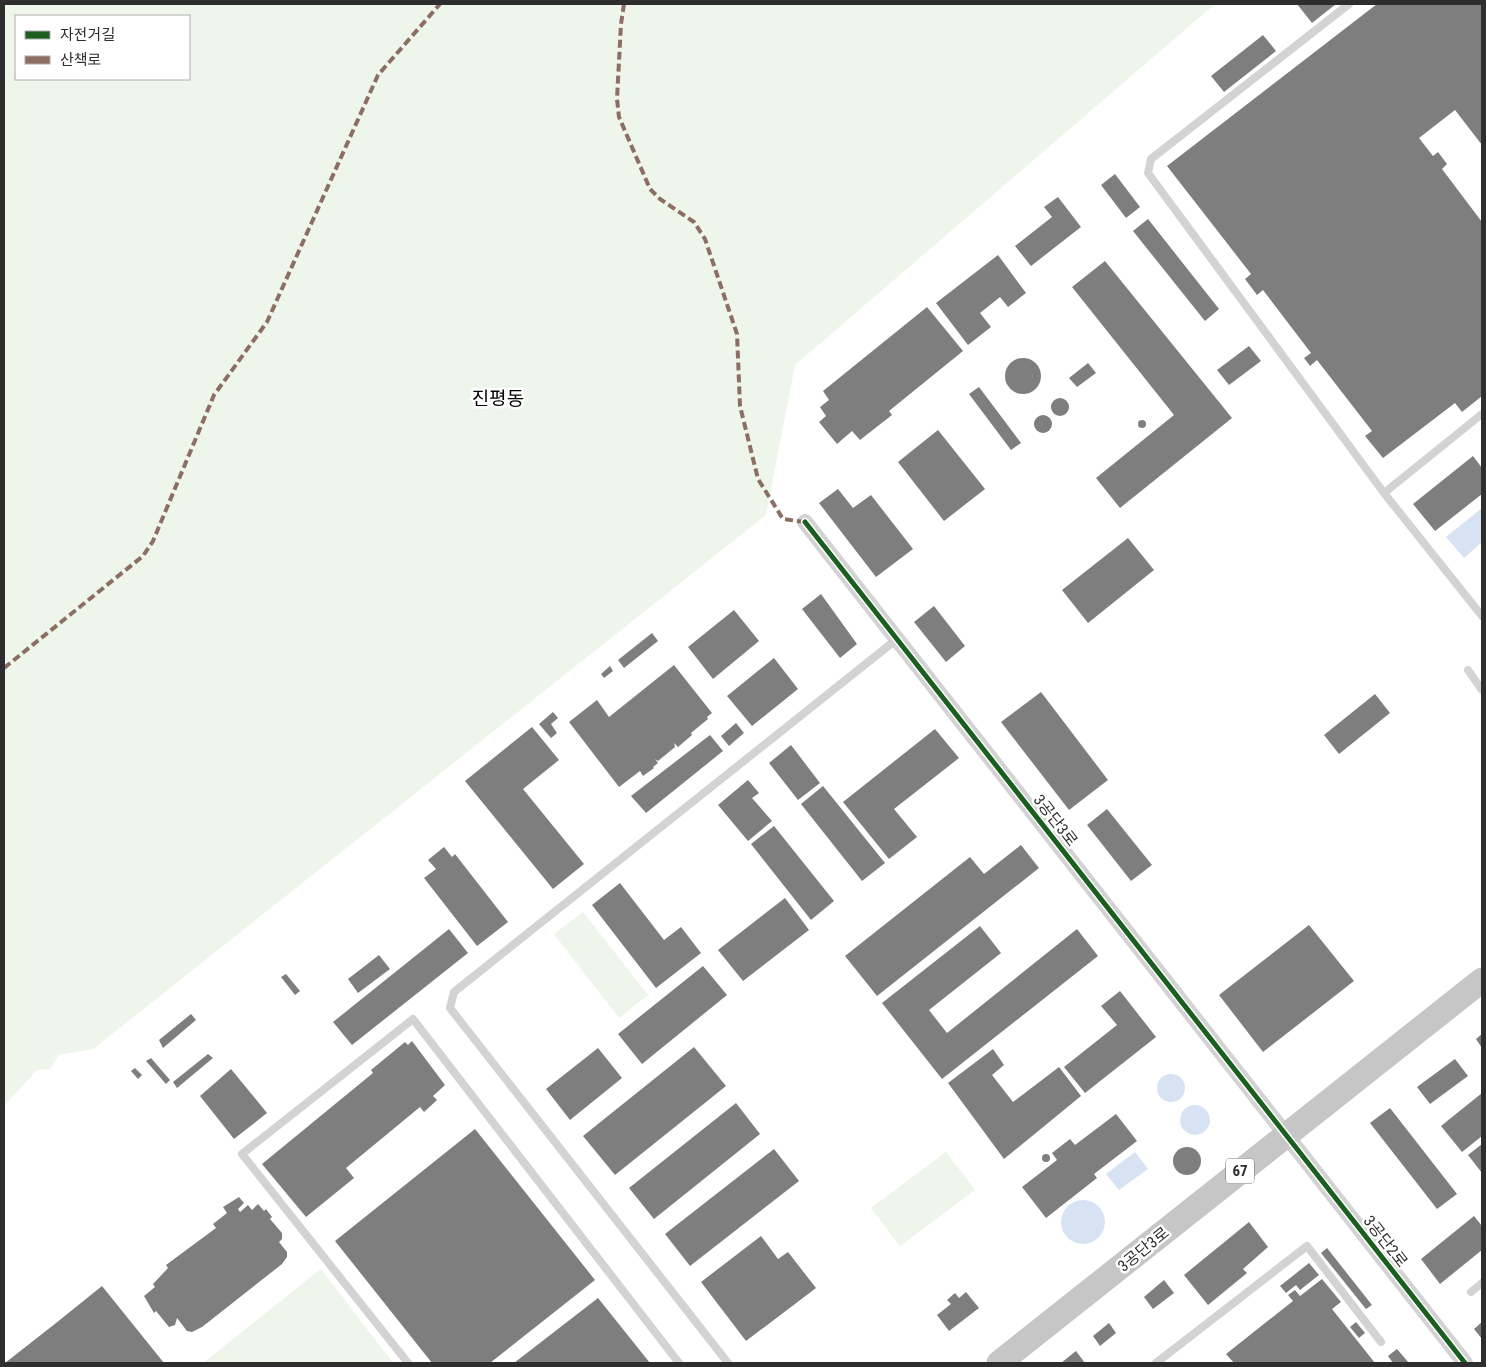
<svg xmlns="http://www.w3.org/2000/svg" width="1486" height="1367" font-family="'Roboto Condensed','Noto Sans KR',sans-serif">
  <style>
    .green { fill: #eef5eb; fill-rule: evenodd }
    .water { fill: #d7e3f3 }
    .building { fill: #7e7e7e }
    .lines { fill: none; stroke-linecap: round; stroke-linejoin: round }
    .service { stroke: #d3d3d3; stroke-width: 8 }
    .minor { stroke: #d3d3d3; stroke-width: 16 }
    .primary { stroke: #c6c6c6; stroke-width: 25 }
    .quiet { stroke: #8d6e63; stroke-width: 4; stroke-dasharray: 8 4; stroke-linecap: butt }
    .cycleway-casing { stroke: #fff; stroke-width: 8 }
    .cycleway { stroke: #1b5e20; stroke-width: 5 }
    .labels { text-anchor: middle; stroke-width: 5; stroke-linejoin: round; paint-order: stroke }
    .shield { fill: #fff; stroke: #6d6d6d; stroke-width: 1 }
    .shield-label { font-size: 15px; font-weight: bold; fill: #2e2e2e }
    .street-label { font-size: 16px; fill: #2e2e2e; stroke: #fff }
    .quarter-label { font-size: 19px; fill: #000; stroke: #fff }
  </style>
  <rect width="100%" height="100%" fill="#fff"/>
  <g class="green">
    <path d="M4 4H1215L795 365 766 515 93 1049 59 1055 50 1069 37 1070 4 1106ZM16 16H189V79H16Z"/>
    <path d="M583 912 648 995 619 1018 554 934Z"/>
    <path d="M946 1152 975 1190 900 1246 871 1208Z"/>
    <path d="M321 1269 393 1363H203Z"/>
  </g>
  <g class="water">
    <path d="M1482 508V542L1464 558 1446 537Z"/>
    <circle cx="1171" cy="1088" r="14"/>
    <circle cx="1195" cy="1120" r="15"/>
    <path d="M1135 1152 1148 1169 1119 1190 1106 1174Z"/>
    <circle cx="1083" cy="1222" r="22"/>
  </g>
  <g class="building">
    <path d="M1297 4H1336L1312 23Z"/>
    <path d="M1377 4H1482V145L1455 110 1419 138 1433 156 1438 152 1447 164 1442 169 1482 222V396L1462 412 1455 403 1383 458 1365 436 1372 431 1317 360 1310 366 1304 358 1311 353 1263 290 1257 295 1245 279 1251 274 1167 166Z"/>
    <path d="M1263 35 1276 51 1224 92 1211 76Z"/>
    <path d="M1115 174 1140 207 1126 218 1101 185Z"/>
    <path d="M1058 197 1081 227 1031 266 1015 246 1052 217 1044 207Z"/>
    <path d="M1148 219 1219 309 1205 321 1133 231Z"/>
    <path d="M998 255 1026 293 1008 307 1000 297 980 313 991 327 968 345 936 303Z"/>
    <path d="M1105 261 1232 418 1120 508 1096 478 1174 415 1072 287Z"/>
    <path d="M927 307 963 351 889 411 892 415 860 440 852 431 837 444 819 422 826 416 820 407 829 400 823 391Z"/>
    <path d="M1249 346 1261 361 1229 385 1217 370Z"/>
    <circle cx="1023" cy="376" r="18"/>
    <path d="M1088 363 1096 373 1077 387 1069 378Z"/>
    <path d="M979 387 1021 443 1011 450 969 394Z"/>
    <circle cx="1060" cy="407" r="9"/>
    <circle cx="1043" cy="424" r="9"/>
    <circle cx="1142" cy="424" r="4"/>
    <path d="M938 430 985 489 944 521 898 462Z"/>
    <path d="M1473 456 1482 468V494L1435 531 1413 504Z"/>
    <path d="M838 489 853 508 871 495 913 549 876 577 819 503Z"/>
    <path d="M1128 538 1154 570 1088 623 1062 590Z"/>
    <path d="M821 594 857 644 840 658 802 609Z"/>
    <path d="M934 606 965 646 946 662 914 622Z"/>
    <path d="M734 610 759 641 713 679 688 647Z"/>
    <path d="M652 633 658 641 624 668 618 660Z"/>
    <path d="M774 658 798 689 752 726 727 696Z"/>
    <path d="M674 665 712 713 707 717 708 719 691 733 692 735 678 747 674 743 675 747 658 761 655 759 658 763 653 767 654 768 643 776 640 771 619 787 569 722 597 700 609 717Z"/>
    <path d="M610 666 613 671 604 678 601 674Z"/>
    <path d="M1041 692 1108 780 1069 810 1001 722Z"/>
    <path d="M1375 694 1390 713 1339 754 1324 735Z"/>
    <path d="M553 712 558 718 551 724 557 733 551 738 539 724Z"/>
    <path d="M736 723 744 733 729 746 721 736Z"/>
    <path d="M532 727 559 760 523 789 584 864 553 889 465 781Z"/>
    <path d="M935 729 959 758 894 809 917 837 889 859 843 802Z"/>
    <path d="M710 735 723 751 646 813 631 796Z"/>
    <path d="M791 745 820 783 798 800 769 763Z"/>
    <path d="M748 780 759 793 752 798 772 821 748 841 718 805Z"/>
    <path d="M823 786 885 863 862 881 801 804Z"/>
    <path d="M1107 809 1152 865 1131 881 1087 825Z"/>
    <path d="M774 826 834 901 811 920 751 844Z"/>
    <path d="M1021 845 1039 868 877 996 845 956 970 857 984 874Z"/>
    <path d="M444 847 452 857 455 854 508 922 477 946 424 878 436 869 428 860Z"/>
    <path d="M620 883 664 940 681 927 701 953 656 988 592 905Z"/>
    <path d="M785 898 809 930 743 981 718 950Z"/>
    <path d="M1309 925 1354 981 1263 1052 1219 995Z"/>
    <path d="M980 926 1001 953 929 1010 947 1033 1077 929 1098 956 942 1079 882 1003Z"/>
    <path d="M449 929 468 953 352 1045 333 1022Z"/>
    <path d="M379 955 390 969 358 993 348 979Z"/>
    <path d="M703 966 727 995 642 1064 618 1034Z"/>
    <path d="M286 974 300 991 295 995 281 977Z"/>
    <path d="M1120 991 1156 1037 1085 1093 1064 1067 1117 1025 1101 1006Z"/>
    <path d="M191 1014 196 1020 163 1048 159 1040Z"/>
    <path d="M1482 1034V1048L1476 1039Z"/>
    <path d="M412 1041 445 1085 433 1096 437 1100 424 1112 420 1107 346 1168 354 1178 306 1217 262 1164 373 1073 371 1070 405 1042 408 1045Z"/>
    <path d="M694 1047 726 1086 615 1175 583 1136Z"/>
    <path d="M598 1048 622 1078 570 1120 546 1089Z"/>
    <path d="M993 1049 1004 1065 992 1075 1013 1102 1059 1067 1081 1096 1004 1159 948 1083Z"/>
    <path d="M208 1054 213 1058 177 1088 173 1082Z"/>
    <path d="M151 1058 170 1080 166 1084 146 1061Z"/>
    <path d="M1455 1059 1468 1076 1430 1104 1417 1087Z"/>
    <path d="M135 1068 142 1075 138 1079 131 1071Z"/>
    <path d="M231 1069 267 1113 234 1139 200 1096Z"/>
    <path d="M1482 1093V1136L1462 1152 1441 1126Z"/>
    <path d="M736 1103 760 1134 654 1219 629 1188Z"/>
    <path d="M1390 1108 1457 1194 1437 1209 1370 1123Z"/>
    <path d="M1116 1114 1137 1141 1094 1174 1097 1178 1046 1218 1022 1187 1057 1160 1052 1153 1070 1139 1075 1145Z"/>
    <path d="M475 1129 595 1280 490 1363H432L335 1241Z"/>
    <path d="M1482 1144V1173L1468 1155Z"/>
    <circle cx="1187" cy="1161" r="14"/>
    <path d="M774 1149 799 1181 690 1266 665 1234Z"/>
    <circle cx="1046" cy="1158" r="4"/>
    <path d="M239 1197 244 1203 238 1209 240 1212 248 1205 252 1210 258 1204 264 1211 266 1209 272 1217 270 1219 282 1233V1239L279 1242 287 1252V1257L282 1264 202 1327 192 1332 187 1331 177 1318 175 1325 169 1327 156 1311 154 1313 144 1296 155 1287 153 1284 168 1268 166 1265 216 1228 213 1224 227 1213 223 1207Z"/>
    <path d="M1474 1216 1482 1226V1250L1440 1284 1421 1259Z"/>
    <path d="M1249 1222 1268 1247 1243 1269 1247 1273 1208 1305 1184 1275Z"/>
    <path d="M761 1236 778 1259 788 1252 816 1288 746 1341 701 1282Z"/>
    <path d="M1327 1248 1372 1305 1366 1309 1321 1253Z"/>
    <path d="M1309 1263 1319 1275 1300 1290 1296 1285 1286 1293 1280 1286Z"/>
    <path d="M1322 1279 1341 1302 1332 1309 1375 1363H1234L1226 1354 1293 1301 1288 1295 1295 1290 1300 1296Z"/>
    <path d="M1164 1280 1174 1293 1153 1309 1144 1297Z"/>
    <path d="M102 1286 164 1363H5L56 1323Z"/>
    <path d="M966 1292 979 1308 949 1331 937 1315 951 1304 947 1300 955 1293 959 1298Z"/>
    <path d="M598 1298 650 1363H514Z"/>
    <path d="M1356 1322 1365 1333 1359 1338 1350 1327Z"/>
    <path d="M1482 1322V1339L1474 1329Z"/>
    <path d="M1109 1323 1116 1333 1100 1346 1093 1336Z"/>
    <path d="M1397 1349 1409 1363H1393L1388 1356Z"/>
    <path d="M1076 1351 1085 1363H1061Z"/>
  </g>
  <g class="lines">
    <g class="service">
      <path d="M1349 4 1151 159 1148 173 1384 493 1482 616"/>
      <path d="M1384 493 1482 414"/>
      <path d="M1468 670 1482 690"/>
      <path d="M1471 1292 1482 1283"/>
      <path d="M408 1363 242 1154 413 1019 679 1363"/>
      <path d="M728 1363 450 1008 454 992 897 639"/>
      <path d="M1156 1363 1307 1246 1381 1342"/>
    </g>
    <path class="minor" d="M805 522 1465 1363"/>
    <path class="primary" d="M999 1363 1482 980"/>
    <g class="quiet">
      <path d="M624 4 621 24 617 99 619 117 650 189 660 199 694 222 705 239 737 334 740 406 758 479 783 519 805 522"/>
      <path d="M4 668 143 556 153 541 214 395 267 322 378 75 440 4"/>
    </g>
    <g class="cycleway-casing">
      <path id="cycleway" d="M805 522 1465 1363"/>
    </g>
    <use href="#cycleway" class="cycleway"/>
  </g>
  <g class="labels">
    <rect class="shield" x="1226" y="1158.5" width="28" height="25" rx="4"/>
    <g class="shield-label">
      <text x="1240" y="1176">67</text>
    </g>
    <g class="street-label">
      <text transform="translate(1056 820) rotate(52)" y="6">3공단3로</text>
      <text transform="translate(1386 1241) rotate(52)" y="6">3공단2로</text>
      <text transform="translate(1143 1249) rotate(-39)" y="6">3공단3로</text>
    </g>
    <g class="quarter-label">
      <text x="498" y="405">진평동</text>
    </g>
  </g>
  <rect width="1486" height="1367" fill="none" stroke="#2e2e2e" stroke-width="10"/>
  <rect x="15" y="15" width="175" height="65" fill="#ffffff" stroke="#ababab"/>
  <rect x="25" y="31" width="25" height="8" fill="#1b5e20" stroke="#ababab"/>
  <text x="60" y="40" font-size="15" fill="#2e2e2e">자전거길</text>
  <rect x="25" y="56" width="25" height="8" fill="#8d6e63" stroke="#ababab"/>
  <text x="60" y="65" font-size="15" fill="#2e2e2e">산책로</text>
</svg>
